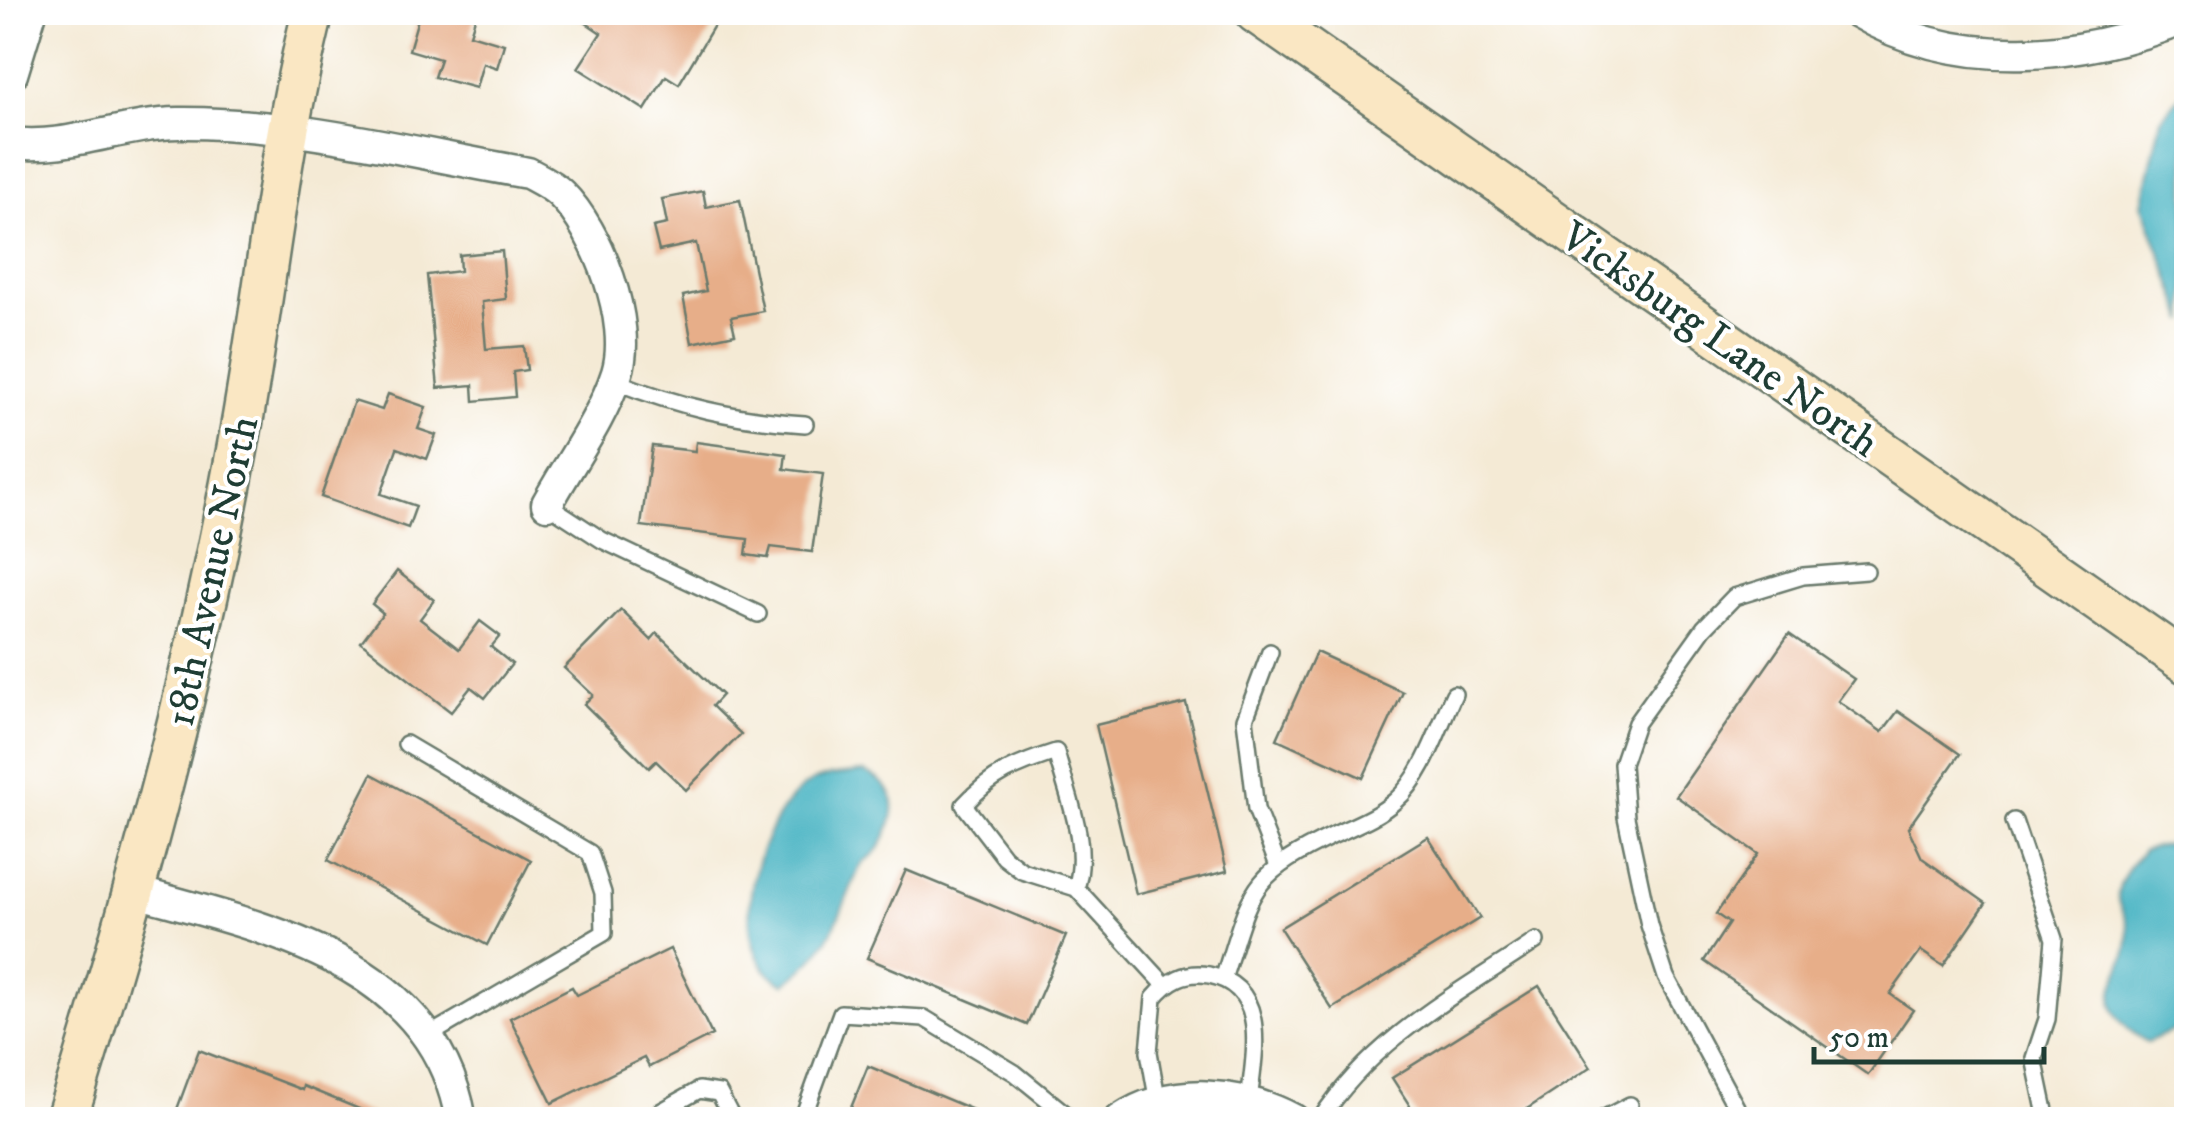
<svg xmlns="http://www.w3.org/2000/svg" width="2199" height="1132" font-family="'IM FELL DW Pica',serif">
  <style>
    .water { fill: #46b3c2; stroke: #32787b; stroke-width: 2.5 }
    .building { fill: #e7ae89 }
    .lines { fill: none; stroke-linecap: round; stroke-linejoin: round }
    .lane-casing { stroke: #6a7a6c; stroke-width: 20 }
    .street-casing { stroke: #6a7a6c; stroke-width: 35 }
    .secondary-casing { stroke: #6a7a6c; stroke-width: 45 }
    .lane { stroke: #fff; stroke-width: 15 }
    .street { stroke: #fff; stroke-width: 30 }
    .secondary { stroke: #fae7c3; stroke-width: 40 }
    .labels { text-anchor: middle; stroke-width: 8; stroke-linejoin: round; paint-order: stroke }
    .street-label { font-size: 42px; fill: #1f3d34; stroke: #fff }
  </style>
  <rect width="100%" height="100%" fill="#fff"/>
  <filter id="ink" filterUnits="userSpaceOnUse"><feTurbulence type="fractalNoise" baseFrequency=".01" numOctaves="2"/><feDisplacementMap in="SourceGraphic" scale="20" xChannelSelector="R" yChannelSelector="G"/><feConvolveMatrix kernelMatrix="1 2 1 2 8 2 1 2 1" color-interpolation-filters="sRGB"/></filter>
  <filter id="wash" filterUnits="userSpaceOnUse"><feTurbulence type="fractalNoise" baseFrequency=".0048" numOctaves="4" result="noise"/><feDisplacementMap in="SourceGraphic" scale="40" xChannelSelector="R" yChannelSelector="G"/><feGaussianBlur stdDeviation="2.25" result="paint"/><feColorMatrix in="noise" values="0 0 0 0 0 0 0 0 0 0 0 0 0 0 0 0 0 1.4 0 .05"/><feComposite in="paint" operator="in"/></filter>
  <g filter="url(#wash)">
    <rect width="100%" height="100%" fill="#f4ead5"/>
    <g class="water">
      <path d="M2186 90V321L2142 204 2161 118Z"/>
      <path d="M864 772C901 787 899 814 880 847 875 856 863 860 859 869 837 919 832 949 785 984 718 954 757 813 811 782 825 774 848 774 864 772Z"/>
      <path d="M2172 843 2186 847V1025L2147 1042C2079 1002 2133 976 2128 927 2127 917 2118 908 2118 898 2117 881 2133 863 2143 850Z"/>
    </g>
    <g id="blocks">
      <g class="building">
        <path d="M420 12H477L470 34 504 44 497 68 483 63 476 88 434 77 440 59 409 50Z"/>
        <path d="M570 12H722L679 84 666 76 645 110 578 68 601 33Z"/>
        <path d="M703 191 706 207 740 200 763 311 731 317 735 334 692 343 683 296 706 291 696 243 659 251 653 227 667 224 662 199Z"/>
        <path d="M502 251 506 299 482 302 486 349 524 346 527 370 513 372 515 397 474 401 473 385 438 388 427 275 460 271 459 255Z"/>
        <path d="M388 394 426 407 418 429 436 435 427 459 397 448 381 494 416 506 408 528 321 497 354 401 382 410Z"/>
        <path d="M696 442 786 454 784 469 823 474 812 552 771 547 768 558 746 555 748 539 641 526 652 446 695 451Z"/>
        <path d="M397 571 434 600 420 619 459 649 480 621 500 636 491 647 512 664 485 698 471 687 451 712 361 642 383 613 372 604Z"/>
        <path d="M621 610 651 640 657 633 722 695 712 706 741 734 686 790 656 761 649 768 584 704 593 695 564 668Z"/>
        <path d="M1789 634 1854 679 1838 701 1882 732 1898 711 1960 754 1908 828 1922 858 1986 903 1943 966 1921 951 1890 994 1913 1010 1868 1075 1704 961 1729 923 1716 914 1758 854 1676 796Z"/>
        <path d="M1316 652 1403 692 1363 778 1277 739Z"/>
        <path d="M1186 703 1227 871 1136 894 1096 725Z"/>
        <path d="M372 774 531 860 487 945 328 860Z"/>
        <path d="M1428 837 1480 918 1332 1009 1280 928Z"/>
        <path d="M906 870 1066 936 1027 1025 867 958Z"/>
        <path d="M670 949 712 1035 649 1067 644 1058 552 1103 510 1018 572 987 577 995Z"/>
        <path d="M1539 986 1591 1067 1510 1120H1419L1392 1078Z"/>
        <path d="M199 1050 302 1090 303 1086 386 1120H173Z"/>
        <path d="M868 1066 995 1119V1120H846Z"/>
      </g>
    </g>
  </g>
  <g filter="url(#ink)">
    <use href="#blocks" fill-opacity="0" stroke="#6a7a6c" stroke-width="2.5"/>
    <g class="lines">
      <g class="lane-casing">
        <g id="lane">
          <path d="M614 381C681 407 733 419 805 424"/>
          <path d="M547 504 602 540 758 614"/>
          <path d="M1270 652 1245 719 1256 809 1277 863"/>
          <path d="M406 744 590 853 603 893 604 933 426 1037"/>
          <path d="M2014 821 2054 939 2047 1019 2034 1058 2047 1120"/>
          <path d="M1076 888C1090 845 1067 795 1056 752 1018 764 991 775 964 805L1004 857 1022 871 1076 888 1165 985"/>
          <path d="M1223 979C1252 891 1246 877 1334 835 1355 825 1377 817 1395 801 1424 776 1438 728 1454 694"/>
          <path d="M1158 1103 1149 1052 1154 998C1169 980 1185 971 1209 975 1270 987 1254 1055 1249 1101"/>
          <path d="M646 1120 699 1090 719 1093 733 1120"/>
          <path d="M802 1120 841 1013 924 1018 1015 1073 1073 1120"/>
          <path d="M1320 1120C1373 1038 1457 994 1536 941"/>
          <path d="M1601 1120 1630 1105"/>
          <path d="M1743 1120 1666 977 1649 925 1626 817 1622 764 1636 723 1704 628 1734 597 1803 576 1866 571"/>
        </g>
      </g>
      <g class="street-casing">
        <g id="street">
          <path d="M1857 12C1960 73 2081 59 2186 18"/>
          <path d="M12 74 31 12"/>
          <path d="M12 143C68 150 122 124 179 123 297 122 412 153 528 173 539 179 552 185 561 194 598 230 633 323 617 373 602 419 570 462 547 504"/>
          <path d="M136 892C266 928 434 962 461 1120"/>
          <path d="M1120 1120C1172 1085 1241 1092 1294 1120"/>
        </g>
      </g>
      <g class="secondary-casing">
        <g id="secondary">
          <path d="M1255 12 2186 663"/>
          <path d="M66 1120C135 897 196 674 238 445 265 301 277 155 313 12"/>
        </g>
      </g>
      <use href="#lane" class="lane"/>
      <use href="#street" class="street"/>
      <use href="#secondary" class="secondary"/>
    </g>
  </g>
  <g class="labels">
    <g class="street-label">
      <text transform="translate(1721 338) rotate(35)" y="15">Vicksburg Lane North</text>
      <text transform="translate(210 571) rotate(-78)" y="15">18th Avenue North</text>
    </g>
  </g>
  <rect width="2199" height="1132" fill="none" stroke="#fff" stroke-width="50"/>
  <path d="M1814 1047v15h230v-15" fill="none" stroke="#1f3d34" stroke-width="5"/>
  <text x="1829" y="1047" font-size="30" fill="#1f3d34" stroke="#ffffff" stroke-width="8" paint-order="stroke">50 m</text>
</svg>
